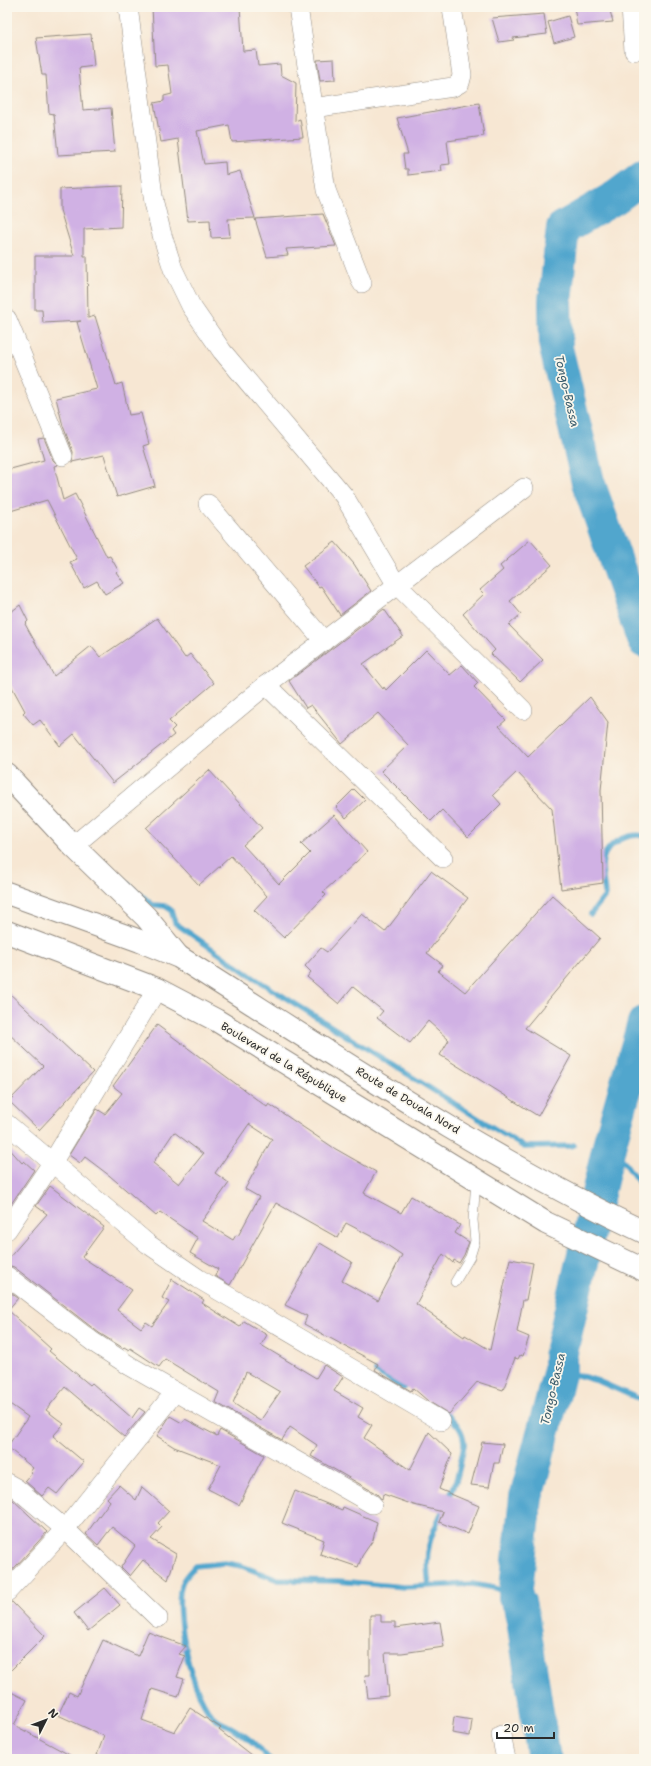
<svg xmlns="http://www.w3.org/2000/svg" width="651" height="1766" font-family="'Shantell Sans',sans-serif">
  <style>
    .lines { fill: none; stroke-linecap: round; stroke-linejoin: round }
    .stream { stroke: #51a6cd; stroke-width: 5.5 }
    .river { stroke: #51a6cd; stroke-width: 34 }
    .building { fill: #d0b1e4; fill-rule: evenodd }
    .service-casing { stroke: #91897f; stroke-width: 10 }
    .minor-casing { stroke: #91897f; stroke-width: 20 }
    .primary-casing { stroke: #91897f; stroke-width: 24 }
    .service { stroke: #fff; stroke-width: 9 }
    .minor { stroke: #fff; stroke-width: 19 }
    .primary { stroke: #fff; stroke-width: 22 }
    .labels { text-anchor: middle; stroke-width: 3.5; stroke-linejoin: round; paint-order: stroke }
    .street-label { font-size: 11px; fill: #2b2b2b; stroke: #fbf7ec }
    .water-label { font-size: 12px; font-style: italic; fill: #3a5c6c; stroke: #fbf7ec }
  </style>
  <rect width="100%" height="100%" fill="#fbf7ec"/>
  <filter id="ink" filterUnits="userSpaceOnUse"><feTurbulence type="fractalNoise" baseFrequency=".025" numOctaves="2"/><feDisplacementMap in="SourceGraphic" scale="8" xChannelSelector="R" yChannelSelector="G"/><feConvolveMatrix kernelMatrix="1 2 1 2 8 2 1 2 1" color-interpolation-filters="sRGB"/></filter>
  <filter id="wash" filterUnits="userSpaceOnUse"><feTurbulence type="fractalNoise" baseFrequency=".012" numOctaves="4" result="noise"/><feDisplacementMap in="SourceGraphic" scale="16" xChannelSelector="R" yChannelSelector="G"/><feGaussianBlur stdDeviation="0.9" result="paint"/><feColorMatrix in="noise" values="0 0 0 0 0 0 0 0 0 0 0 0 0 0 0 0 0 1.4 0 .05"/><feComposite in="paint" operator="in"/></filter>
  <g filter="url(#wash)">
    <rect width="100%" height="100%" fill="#f7e7d3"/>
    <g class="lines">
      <g class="stream">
        <path d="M124 881 153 905 165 906 171 910 175 923 254 978 524 1147 570 1146 574 1145"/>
        <path d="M591 914 605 896C605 885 600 870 603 859 608 842 629 833 644 836"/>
        <path d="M610 1142 644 1190"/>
        <path d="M560 1370 598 1381 644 1401"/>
        <path d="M376 1371 403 1388"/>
        <path d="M429 1585C422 1542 436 1527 453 1489 459 1476 461 1459 464 1445 464 1430 456 1422 444 1413"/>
        <path d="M269 1759C260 1748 249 1738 237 1731 231 1726 222 1724 216 1719 192 1701 172 1610 182 1583 184 1577 191 1571 195 1566L225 1563 242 1566 278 1580 338 1581 404 1587 472 1584 495 1588 515 1597"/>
      </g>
      <g class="river">
        <path d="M644 176 616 197 563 228 555 301 556 348 588 482 644 641"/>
        <path d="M544 1759 523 1620 519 1602 515 1597 526 1497 560 1370V1357L610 1142 644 1023"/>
      </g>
    </g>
    <g id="blocks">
      <g class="building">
        <path d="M152 7H240L243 51 256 50 258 66 280 64 281 75 296 83 295 121 300 119 303 137 232 142 229 125 197 131 204 164 225 162 226 175 240 171 255 218 228 219 230 237 211 238 210 220 188 221 178 139 161 142 154 103 164 101V96L172 94 168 65 155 66Z"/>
        <path d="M574 7H609L613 22 577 25Z"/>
        <path d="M544 14 547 34 513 38 514 40 499 42 492 18Z"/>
        <path d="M568 16 574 37 554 43 548 22Z"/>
        <path d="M91 34 94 66 79 68 83 110 111 108 115 152 58 155 54 114 49 113 46 75H42L36 38Z"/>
        <path d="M334 59 335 80 320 81 317 60Z"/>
        <path d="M479 103 484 136 447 141 450 164 441 165 442 171 408 175V169H405L403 154H408L397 118Z"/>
        <path d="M122 186 121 227 84 229V256H87L88 318 95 316 116 385 122 383 129 415 141 413 149 444 143 446 155 486 117 497 104 455 72 462 73 452 63 426 56 398 97 389 77 322 81 321 43 323 42 310H35V256H74L60 210V189Z"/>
        <path d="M323 214 336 246 286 249 288 255 267 257 255 219Z"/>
        <path d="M44 438 53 460 58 465 54 466 63 500 75 494 107 557 110 556 118 570 116 572 124 583 105 594 97 581 84 588 70 562 77 559 47 500 7 512V470L44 460 38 439Z"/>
        <path d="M530 540 552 565 510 601 521 614 509 625 543 660 520 682 491 654 495 650 463 614 484 594 480 590 503 570 500 566Z"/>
        <path d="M335 542 354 564 371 591 340 615 321 586 319 587 303 566Z"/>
        <path d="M20 605 28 621 25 624 54 676 91 646 100 657 157 618 185 658 190 654 214 683 169 721 175 727 171 731 174 735 113 783 74 734 60 746 40 720 33 725 23 713 25 711 7 678V615Z"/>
        <path d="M384 609 403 636 363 664 383 689 384 687 386 690 426 650 450 675 462 665 478 683 474 687 506 720 499 726 528 757 590 697 608 722 601 790 603 883 561 889 552 809 517 772 493 795 501 804 468 837 442 810 431 821 381 771 408 745 378 713 342 744 311 705 306 708 289 681Z"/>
        <path d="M209 770 262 828 243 845 279 884 310 853 301 844 334 815 367 852 323 892 326 895 284 938 254 910 267 896 231 856 199 885 146 828Z"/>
        <path d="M354 789 365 800 346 818 336 807Z"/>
        <path d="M431 871 468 898 427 953 443 965 438 971 465 992 552 895 600 938 525 1028 571 1056 538 1116 440 1055 449 1040 428 1021 410 1043 377 1018 383 1011 353 987 339 1004 307 977 311 972 305 966 321 948 327 952 362 914 385 932Z"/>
        <path d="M7 991 93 1072 39 1130 9 1101 43 1066 7 1032Z"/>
        <path d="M157 1025 267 1107 269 1104 334 1148 376 1172 364 1193 401 1213 411 1196 460 1225 455 1233 469 1242 464 1255 459 1263 454 1260 453 1263 443 1254 416 1304 464 1337 465 1335 490 1350 510 1259 533 1263 526 1300H523L517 1332 529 1337 523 1356 520 1355 518 1359 515 1358 503 1390 478 1382V1381L449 1414 428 1401 413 1388 411 1391 375 1370 378 1364 304 1324 307 1316 285 1305 320 1243 352 1262 342 1281 378 1301 402 1255 384 1243 346 1223 338 1238 276 1203 230 1285 215 1276 218 1269 190 1253 198 1238 160 1212 156 1216 110 1176 85 1157 80 1163 69 1155 97 1109 105 1114 122 1093 113 1086ZM249 1124 272 1139 245 1189 259 1197 238 1236 236 1235 233 1240 202 1221 229 1183 215 1173ZM174 1132 203 1154 179 1184 153 1163Z"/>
        <path d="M7 1146 22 1163 24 1161 34 1170 7 1210Z"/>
        <path d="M50 1186 104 1227 82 1257 132 1290 117 1310 141 1328 146 1322 152 1326 169 1302 162 1298 172 1279 204 1300 202 1303 240 1327 244 1321 267 1335 261 1345 316 1378 324 1365 343 1377 334 1391 363 1408 358 1417 372 1425 364 1438 410 1470 429 1432 452 1454 439 1489 479 1506 468 1534 439 1522 443 1512 414 1505 383 1494 382 1500 377 1494 311 1456 317 1445 290 1427 282 1440 215 1402 219 1392 165 1359 159 1367 130 1348 129 1350 124 1347 123 1348 99 1333 14 1267 7 1265V1260L47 1214 36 1206ZM246 1372 280 1392 260 1421 233 1403Z"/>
        <path d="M7 1290 18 1298 8 1310 51 1349 49 1351 90 1385 92 1383 132 1418 139 1408 145 1412 124 1437 65 1387 46 1410 64 1424 53 1436 84 1462 57 1494 49 1488 42 1496 25 1481 32 1473 30 1472 33 1468 7 1447 28 1417 7 1402Z"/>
        <path d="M170 1416 182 1423 185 1419 217 1436 220 1430 264 1455 239 1505 208 1489 221 1465 174 1447 157 1436Z"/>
        <path d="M482 1442 503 1444 499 1463H494L489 1487 471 1485Z"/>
        <path d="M119 1485 136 1500 142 1487 169 1511 158 1523 162 1527 151 1539 176 1554 168 1580 143 1560 130 1576 121 1567 135 1546 112 1527 98 1545 86 1534 110 1501 107 1498Z"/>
        <path d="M295 1491 342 1510 343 1507 377 1522 373 1540 362 1556 358 1567 320 1554 324 1540 282 1523Z"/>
        <path d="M11 1498 47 1532 7 1576V1502Z"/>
        <path d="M105 1588 120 1605 88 1631 74 1613Z"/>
        <path d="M12 1602 45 1636 7 1674V1603Z"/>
        <path d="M370 1615H381V1622H395V1628L440 1622 444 1647 402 1653H385L389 1696 368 1698 365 1675H370Z"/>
        <path d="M148 1632 186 1646 179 1654 185 1656 177 1677 184 1679 178 1697 152 1689 142 1720 175 1732 190 1708 221 1728 219 1730 256 1759H109L97 1755 104 1736 58 1715 69 1692 77 1696 103 1640 138 1656Z"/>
        <path d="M7 1690 27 1700 14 1725 77 1759H7Z"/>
        <path d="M454 1717 472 1720 470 1736 452 1733Z"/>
      </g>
    </g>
  </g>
  <g filter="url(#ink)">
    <use href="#blocks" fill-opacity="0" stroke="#91897f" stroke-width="1"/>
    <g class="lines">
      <g class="service-casing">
        <path id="service" d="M455 1282 470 1257 475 1241 473 1220 476 1181"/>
      </g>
      <g class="minor-casing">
        <g id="minor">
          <path d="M128 7 154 203 162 235 173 269 191 306 222 351 344 496 396 584 523 710"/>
          <path d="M298 7 326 190 362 283"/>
          <path d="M631 7 634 51"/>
          <path d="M313 108 453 87 460 83 462 75 452 7"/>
          <path d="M7 319 63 456"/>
          <path d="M208 504 324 641"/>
          <path d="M266 685 443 858"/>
          <path d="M73 846 266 685 524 488"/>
          <path d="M7 1124 148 1244 199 1279 441 1421"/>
          <path d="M7 1230 52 1163 157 989"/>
          <path d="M7 1276 93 1342 130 1366 372 1504"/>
          <path d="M7 1483 16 1488 65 1529 158 1618"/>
          <path d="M7 1592 65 1529 175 1392"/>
          <path d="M501 1735 506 1759"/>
        </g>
      </g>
      <g class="primary-casing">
        <g id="primary">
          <path d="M7 775 73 846 146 917 177 955"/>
          <path d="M7 893 140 941 179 957C331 1053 481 1155 644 1232"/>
          <path d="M7 932 157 989 216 1020 546 1223 644 1270"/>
        </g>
      </g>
      <use href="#service" class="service"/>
      <use href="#minor" class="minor"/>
      <use href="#primary" class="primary"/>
    </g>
  </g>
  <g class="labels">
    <g class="street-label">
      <text transform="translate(284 1062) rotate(31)" y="4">Boulevard de la République</text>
      <text transform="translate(408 1100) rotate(31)" y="4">Route de Douala Nord</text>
    </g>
    <g class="water-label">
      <text transform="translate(567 391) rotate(77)" y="4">Tongo-Bassa</text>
      <text transform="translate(553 1389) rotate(-77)" y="4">Tongo-Bassa</text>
    </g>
  </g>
  <rect width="651" height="1766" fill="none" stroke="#fbf7ec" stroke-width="24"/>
  <g transform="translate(46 1720) rotate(48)" stroke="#fbf7ec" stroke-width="3" paint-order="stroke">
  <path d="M0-3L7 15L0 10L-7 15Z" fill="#2b2b2b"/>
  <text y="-6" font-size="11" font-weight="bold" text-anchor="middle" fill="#2b2b2b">N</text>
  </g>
  <path d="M497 1732v6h57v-6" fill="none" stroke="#2b2b2b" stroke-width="2"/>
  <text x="503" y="1732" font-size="12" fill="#2b2b2b" stroke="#fbf7ec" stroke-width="3" paint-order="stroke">20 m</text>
</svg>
